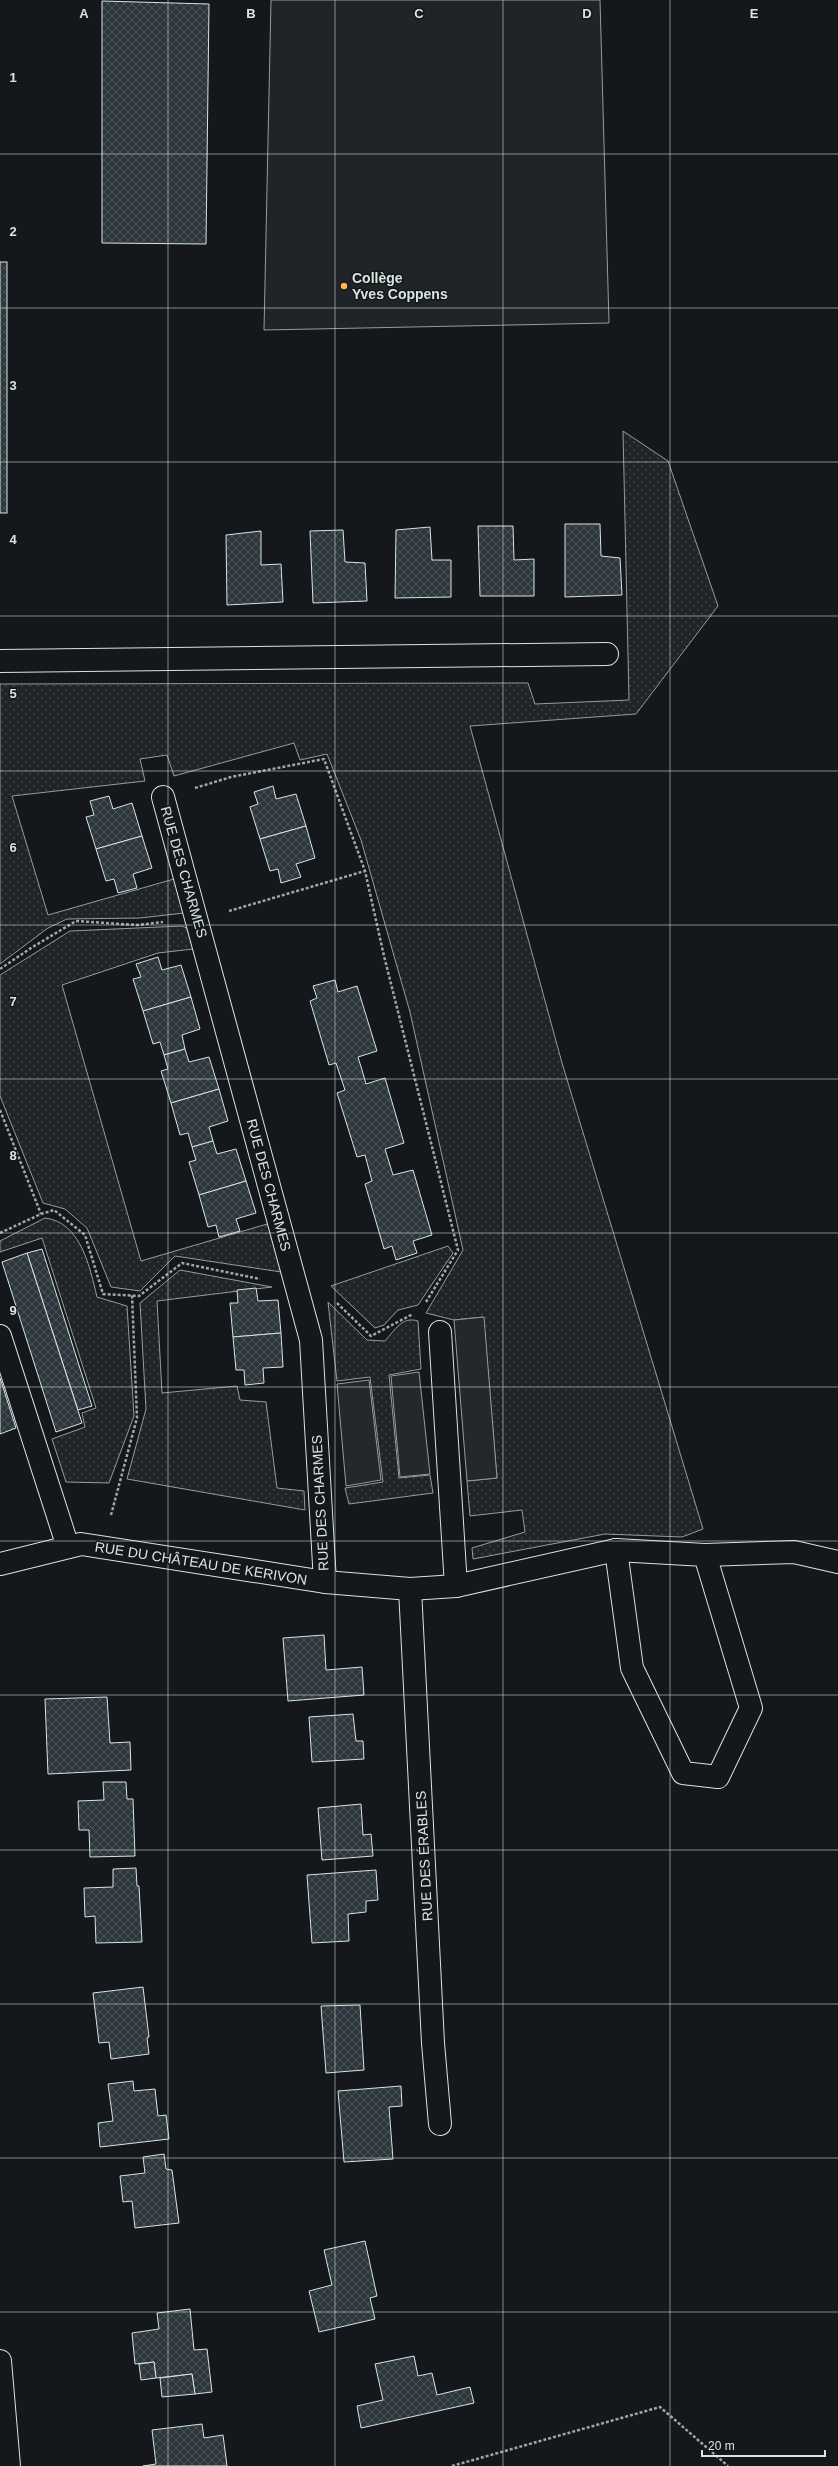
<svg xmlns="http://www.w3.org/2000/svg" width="838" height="2466" font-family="Arial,sans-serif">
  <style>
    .grass { fill: url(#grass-dots); stroke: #939e99 }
    .garden { fill: #202428; stroke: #939e99 }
    .parking { fill: #24282b; stroke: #939e99 }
    .building { fill: url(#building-cross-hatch); stroke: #d8e6dc }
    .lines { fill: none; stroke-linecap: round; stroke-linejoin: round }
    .minor-casing { stroke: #d8e6dc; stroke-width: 24 }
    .path { stroke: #9da8a2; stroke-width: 2.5; stroke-dasharray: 3 2; stroke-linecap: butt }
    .minor { stroke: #14181c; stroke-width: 22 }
    .grid { fill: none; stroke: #d8e6dc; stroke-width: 1; stroke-opacity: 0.55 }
    .poi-dot { fill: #ffb74d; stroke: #14181c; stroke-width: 1.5 }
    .labels { text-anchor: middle; stroke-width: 3; stroke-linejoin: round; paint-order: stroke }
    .poi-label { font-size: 14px; font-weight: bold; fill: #d8e6dc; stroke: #14181c; text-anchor: start }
    .street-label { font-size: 14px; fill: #d8e6dc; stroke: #14181c }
    .grid-label { font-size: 13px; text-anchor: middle; font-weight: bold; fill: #d8e6dc; stroke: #14181c; stroke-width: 3; stroke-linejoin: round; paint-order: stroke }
  </style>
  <defs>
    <pattern id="grass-dots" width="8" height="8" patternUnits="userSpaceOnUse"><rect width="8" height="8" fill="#202428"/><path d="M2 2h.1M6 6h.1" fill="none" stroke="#404447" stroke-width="1.8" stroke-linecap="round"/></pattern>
    <pattern id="building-cross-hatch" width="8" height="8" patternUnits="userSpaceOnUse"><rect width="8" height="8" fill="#2c363c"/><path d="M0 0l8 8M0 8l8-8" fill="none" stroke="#4a5358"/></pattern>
  </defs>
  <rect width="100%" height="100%" fill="#14181c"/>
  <g class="grass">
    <path d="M623 431 668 461 718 606 636 714 470 726 562 1063 703 1529 682 1537 605 1534 473 1559 472 1548 525 1532 522 1510 470 1516 467 1481 497 1478 483 1317 454 1320 426 1313 463 1250 410 1012 361 840 327 754 300 760 294 743 174 776 167 755 140 759 145 781 12 796 48 915 174 879 184 913 140 918 67 919 48 928 0 964V684L528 683 535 704 629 700Z"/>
    <path d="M182 926 191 930 193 949 158 953 62 985 141 1261 274 1222 288 1273 175 1256 140 1291 111 1287 87 1228 65 1209 43 1203 0 1096V975L70 931Z"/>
    <path d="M45 1218C81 1222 90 1268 97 1297L127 1306 134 1416 109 1483 66 1482 52 1439 85 1427 82 1413 96 1408 42 1238 0 1252V1241Z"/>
    <path d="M448 1246 453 1253 418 1305 398 1310 384 1325 375 1328 331 1286Z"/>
    <path d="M180 1270 272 1287 157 1301 162 1393 237 1386 240 1400 266 1402 277 1488 304 1491 305 1510 127 1479 146 1409 140 1303Z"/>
    <path d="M328 1302 367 1340 385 1341C395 1330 402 1316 418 1321L421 1369 389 1375 399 1478 430 1475 433 1493 349 1504 345 1488 383 1482 370 1377 337 1381Z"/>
  </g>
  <path class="garden" d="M271 0H600L609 323 264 330Z"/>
  <g class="parking">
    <path d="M484 1317 497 1478 467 1481 454 1320Z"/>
    <path d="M419 1372 430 1474 400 1477 391 1376Z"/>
    <path d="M369 1380 381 1480 346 1486 337 1384Z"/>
  </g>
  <g class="building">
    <path d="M102 1 209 4 206 244 102 243Z"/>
    <rect x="0" y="262" width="7" height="251"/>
    <path d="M565 524H600L601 556 620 558 622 595 565 597Z"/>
    <path d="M478 526H513L514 560 534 559V596H480Z"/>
    <path d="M430 527 432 560H451V597L395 598 396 530Z"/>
    <path d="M343 530 345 562 365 563 367 601 313 603 310 531Z"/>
    <path d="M261 531V565L281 564 283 602 227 605 226 535Z"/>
    <path d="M273 786 276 799 296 794 306 826 260 839 250 807 258 804 254 792Z"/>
    <path d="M109 796 113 809 132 803 142 836 96 849 86 817 94 815 90 801Z"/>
    <path d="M306 826 315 858 296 864 301 877 281 883 278 869 270 871 260 839Z"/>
    <path d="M142 836 152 868 133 874 137 888 118 893 114 879 106 881 96 849Z"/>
    <path d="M158 957 162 970 181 965 191 997 143 1011 133 979 141 977 136 964Z"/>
    <path d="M335 980 338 992 357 986 377 1051 358 1057 362 1070 366 1084 385 1078 404 1143 385 1149 393 1175 413 1170 432 1235 413 1241 417 1253 396 1260 392 1246 384 1249 365 1184 372 1181 365 1155 357 1157 337 1093 345 1090 336 1063 329 1065 310 1001 317 998 313 986Z"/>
    <path d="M191 997 200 1029 182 1035 185 1049 164 1055 160 1042 153 1044 143 1011Z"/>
    <path d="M185 1049 189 1062 209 1057 219 1089 171 1103 161 1071 168 1069 164 1055Z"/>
    <path d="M219 1089 228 1121 209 1127 213 1141 192 1147 188 1133 180 1135 171 1103Z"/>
    <path d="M213 1141 217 1154 236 1149 246 1181 199 1195 189 1162 196 1160 192 1147Z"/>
    <path d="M246 1181 256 1213 236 1219 240 1231 219 1237 216 1225 208 1227 199 1195Z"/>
    <path d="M42 1249 92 1406 78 1410 27 1253Z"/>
    <path d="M27 1253 82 1423 56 1432 2 1262Z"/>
    <path d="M256 1288 258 1301 278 1300 281 1333 233 1337 230 1303H238L237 1290Z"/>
    <path d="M281 1333 283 1367 263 1368 264 1383 245 1385 244 1370H236L233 1337Z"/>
    <path d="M0 1378 16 1428 0 1434Z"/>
    <path d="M324 1635 326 1670 362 1667 364 1695 288 1701 283 1638Z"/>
    <path d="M107 1697 110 1743 130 1742 131 1770 48 1774 45 1699Z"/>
    <path d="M353 1714 356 1741H363L364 1759 312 1762 309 1717Z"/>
    <path d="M103 1782H126L127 1799H133L135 1856 90 1857 89 1830H79L78 1801 104 1800Z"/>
    <path d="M361 1804 363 1835 371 1834 373 1856 322 1860 318 1808Z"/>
    <path d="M136 1868 137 1886H139L142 1942 96 1943 95 1916 85 1917 84 1888 113 1887V1869Z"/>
    <path d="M376 1870 378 1900 366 1901V1912L348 1914 349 1941 312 1943 307 1875Z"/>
    <path d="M143 1987 149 2037 147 2038 149 2054 111 2059 109 2042 99 2043 93 1993Z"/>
    <path d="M360 2005 364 2070 326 2073 321 2006Z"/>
    <path d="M133 2081 134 2091 155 2089 158 2116 166 2115 169 2139 100 2147 98 2123 113 2121 108 2084Z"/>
    <path d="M401 2086 402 2106 389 2107 393 2159 344 2162 338 2091Z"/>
    <path d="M164 2154 166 2169 172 2170 179 2223 135 2228 132 2201 123 2202 120 2176 145 2173 143 2157Z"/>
    <path d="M365 2241 377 2296 370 2298 375 2319 319 2332 309 2291 332 2285 324 2250Z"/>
    <path d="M190 2309 194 2350 207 2349 212 2392 195 2394 192 2374 156 2378 154 2362 135 2364 132 2333 159 2329 157 2313Z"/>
    <path d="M414 2356 418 2376 432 2373 437 2395 470 2387 474 2403 361 2428 357 2406 383 2400 375 2364Z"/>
    <path d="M154 2362 156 2378 141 2380 139 2364Z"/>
    <path d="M192 2374 195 2394 162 2397 160 2378Z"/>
    <path d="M202 2424 204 2438 223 2435 227 2466H143L156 2464 152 2430Z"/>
  </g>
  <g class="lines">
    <g class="minor-casing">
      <g id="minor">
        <path d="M0 661 607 654"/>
        <path d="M163 797 311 1340 325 1582"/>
        <path d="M440 1332 456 1586"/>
        <path d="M0 1336 68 1547"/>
        <path d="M616 1550 632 1668 683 1773 718 1777 751 1708 705 1555"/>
        <path d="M0 1564 81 1544 325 1582 410 1589 456 1586 616 1550 705 1555 794 1552 838 1562"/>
        <path d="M410 1589 433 2043 440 2124"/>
        <path d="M0 2361 9 2466"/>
      </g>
    </g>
    <g class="path">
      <path d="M195 788 231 777 324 759 365 871 384 956 458 1250 426 1302"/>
      <path d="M229 911 365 871"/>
      <path d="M0 969 31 948 76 921 137 925 163 922"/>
      <path d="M0 1110 41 1214"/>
      <path d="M0 1233 41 1214 54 1210 85 1235 103 1294 139 1296 182 1263 260 1279"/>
      <path d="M337 1303 371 1336 413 1314"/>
      <path d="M111 1515 137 1418 132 1295"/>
      <path d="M452 2466 660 2407 728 2466"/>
    </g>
    <use href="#minor" class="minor"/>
  </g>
  <path class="grid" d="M168 0V2466M335 0V2466M503 0V2466M670 0V2466M0 154H838M0 308H838M0 462H838M0 616H838M0 771H838M0 925H838M0 1079H838M0 1233H838M0 1387H838M0 1541H838M0 1695H838M0 1850H838M0 2004H838M0 2158H838M0 2312H838"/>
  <circle class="poi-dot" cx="344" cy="286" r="4"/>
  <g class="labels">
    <g class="poi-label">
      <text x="352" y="283">Collège<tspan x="352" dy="16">Yves Coppens</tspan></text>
    </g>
    <g class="street-label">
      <text transform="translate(184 872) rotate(74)" y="5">RUE DES CHARMES</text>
      <text transform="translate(269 1185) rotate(75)" y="5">RUE DES CHARMES</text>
      <text transform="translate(320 1503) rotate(-93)" y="5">RUE DES CHARMES</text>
      <text transform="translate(201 1563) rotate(9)" y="5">RUE DU CHÂTEAU DE KERIVON</text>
      <text transform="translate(424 1856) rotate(-93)" y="5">RUE DES ÉRABLES</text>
    </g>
  </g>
  <g class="grid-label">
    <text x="84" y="18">A</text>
    <text x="251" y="18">B</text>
    <text x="419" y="18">C</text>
    <text x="587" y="18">D</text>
    <text x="754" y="18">E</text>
    <text x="13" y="82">1</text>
    <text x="13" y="236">2</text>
    <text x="13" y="390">3</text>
    <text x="13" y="544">4</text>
    <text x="13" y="698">5</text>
    <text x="13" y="852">6</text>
    <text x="13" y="1006">7</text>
    <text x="13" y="1160">8</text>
    <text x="13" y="1315">9</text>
  </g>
  <path d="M702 2450v6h123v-6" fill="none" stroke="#d8e6dc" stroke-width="2"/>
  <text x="708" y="2450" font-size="12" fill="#d8e6dc" stroke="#14181c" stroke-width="3" paint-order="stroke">20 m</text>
</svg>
